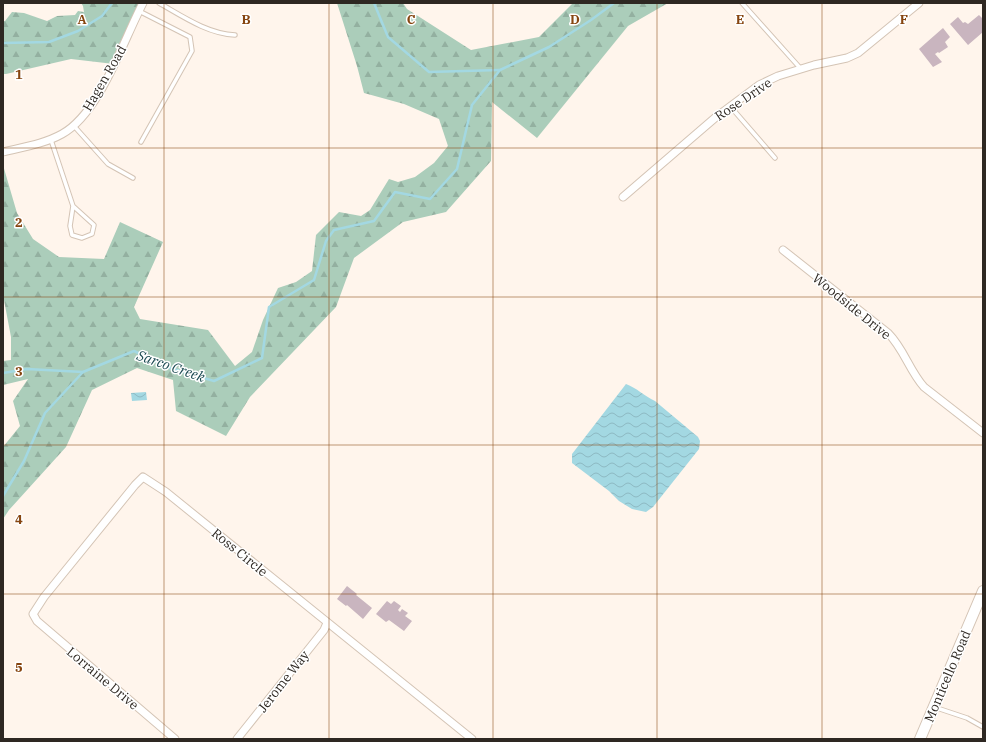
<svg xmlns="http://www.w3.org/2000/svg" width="986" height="742" font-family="'IBM Plex Serif',serif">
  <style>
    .forest { fill: url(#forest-firs) }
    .water { fill: url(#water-waves) }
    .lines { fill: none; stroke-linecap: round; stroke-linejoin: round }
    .stream { stroke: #a3d8e2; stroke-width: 2.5 }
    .building { fill: #c9b5bf }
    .service-casing { stroke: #d4c4b5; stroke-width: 5.5 }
    .minor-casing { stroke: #d4c4b5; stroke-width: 9 }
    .secondary-casing { stroke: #d4c4b5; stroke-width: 12 }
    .service { stroke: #fff; stroke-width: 3.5 }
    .minor { stroke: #fff; stroke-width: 7 }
    .secondary { stroke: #fff; stroke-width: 10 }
    .grid { fill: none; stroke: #864510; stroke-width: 1; stroke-opacity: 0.55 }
    .labels { text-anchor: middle; stroke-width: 3; stroke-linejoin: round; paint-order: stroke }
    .street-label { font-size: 13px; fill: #2e2822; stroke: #fff }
    .water-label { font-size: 14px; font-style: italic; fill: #1b4a52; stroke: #fff }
    .grid-label { font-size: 13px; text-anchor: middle; font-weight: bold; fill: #864510; stroke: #fff; stroke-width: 3; stroke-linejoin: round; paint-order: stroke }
  </style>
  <defs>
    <pattern id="forest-firs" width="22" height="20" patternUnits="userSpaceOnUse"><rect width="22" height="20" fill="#abcdba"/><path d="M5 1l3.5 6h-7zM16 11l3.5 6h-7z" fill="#93b0a0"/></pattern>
    <pattern id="water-waves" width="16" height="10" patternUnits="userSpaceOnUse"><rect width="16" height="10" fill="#a3d8e2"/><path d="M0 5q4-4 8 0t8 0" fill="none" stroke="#8db9c2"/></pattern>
  </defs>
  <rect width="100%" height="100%" fill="#fff5ec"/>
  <g class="forest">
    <path d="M81 3H143L114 64 71 59 6 74H3V21H5L12 12 24 13 47 21 57 16 75 15 78 11 84 12 83 6Z"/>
    <path d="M337 3H403L407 9 471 50 539 37 573 3H668L628 26 537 138 492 102 491 161 446 212 403 222 354 258 336 307 250 397 226 436 176 411 173 380 137 368 92 390 66 447 9 510 3 519V447L20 426 13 401 28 379 3 385V361L11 360V337L3 295V165L17 213 33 239 59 257 104 259 120 222 163 242 134 307 140 319 208 330 235 366 252 352 263 320 278 288 296 282 312 271 316 235 339 212 361 216 370 210 389 179 398 182 415 177 434 163 448 146 439 119 404 104 364 93 357 66Z"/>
  </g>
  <g class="water">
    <path d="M626 384C637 388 644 396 655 401L698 437 700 441 699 449 653 507 646 512 632 509 619 501 609 491 572 463V454Z"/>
    <path d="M146 392 147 400 132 401 131 393Z"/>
  </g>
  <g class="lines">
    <g class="stream">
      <path d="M374 3 388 37 429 72 499 70"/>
      <path d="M3 43 49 42 78 31 102 16 112 3"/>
      <path d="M3 373 27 369 83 372"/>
      <path d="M3 496 24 461 45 413 83 372 134 351 170 368 214 381 262 358 269 307 314 280 326 241 334 230 374 221 395 192 430 199 457 169 472 105 500 70 549 47 591 20 614 3"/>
    </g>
  </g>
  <g class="building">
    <path d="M979 15 983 19V32L968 45 950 24 958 17 963 23 965 22 968 24Z"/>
    <path d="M943 28 950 37 945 42 948 47 939 53 938 52 935 54 942 62 933 67 919 49Z"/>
    <path d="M347 586 357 594 356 595 372 608 363 619 347 605 346 606 337 599Z"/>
    <path d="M387 601 391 604 394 601 401 606 398 610 400 612 402 609 408 613 405 616 412 621 404 631 389 620 386 622 376 614Z"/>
  </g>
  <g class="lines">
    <g class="service-casing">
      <g id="service">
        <path d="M159 3C182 16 208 34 235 35"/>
        <path d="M742 3 801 69"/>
        <path d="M139 11 190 37 192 51 141 142"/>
        <path d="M730 106 775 158"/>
        <path d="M74 126 108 164 133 178"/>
        <path d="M51 140 73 206 70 226 72 235 82 238 92 234 94 225 73 206"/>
        <path d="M934 707 967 718 983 727"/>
      </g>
    </g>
    <g class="minor-casing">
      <g id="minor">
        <path d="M3 152C23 147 44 144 62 134 100 113 123 41 143 3"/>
        <path d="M623 197 716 117 759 85 778 76 814 65 847 58 858 53 919 3"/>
        <path d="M783 250 888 333C904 349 909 370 924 387L983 433"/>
        <path d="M175 739 37 621 33 614 44 597 135 485 143 477 166 492 472 739"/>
        <path d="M237 739 324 630 327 623"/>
      </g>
    </g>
    <g class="secondary-casing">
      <path id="secondary" d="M920 739 983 591"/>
    </g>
    <use href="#service" class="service"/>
    <use href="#minor" class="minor"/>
    <use href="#secondary" class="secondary"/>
  </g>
  <path class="grid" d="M164 3V739M329 3V739M493 3V739M657 3V739M822 3V739M3 148H983M3 297H983M3 445H983M3 594H983"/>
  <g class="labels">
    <g class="street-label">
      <text transform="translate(104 78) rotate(-60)" y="5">Hagen Road</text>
      <text transform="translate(743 99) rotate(-34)" y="5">Rose Drive</text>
      <text transform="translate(852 306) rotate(39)" y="5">Woodside Drive</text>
      <text transform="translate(240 552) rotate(39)" y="5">Ross Circle</text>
      <text transform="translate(947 676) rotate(-67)" y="5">Monticello Road</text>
      <text transform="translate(103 678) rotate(40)" y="5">Lorraine Drive</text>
      <text transform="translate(283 681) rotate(-52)" y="5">Jerome Way</text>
    </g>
    <g class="water-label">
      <text transform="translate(171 366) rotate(19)" y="5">Sarco Creek</text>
    </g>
  </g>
  <g class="grid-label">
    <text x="82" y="24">A</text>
    <text x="246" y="24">B</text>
    <text x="411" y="24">C</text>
    <text x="575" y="24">D</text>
    <text x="740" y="24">E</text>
    <text x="904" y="24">F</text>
    <text x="19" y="79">1</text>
    <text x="19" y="227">2</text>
    <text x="19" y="376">3</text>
    <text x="19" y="524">4</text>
    <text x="19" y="672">5</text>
  </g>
  <rect width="986" height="742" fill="none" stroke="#2e2822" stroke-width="8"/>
</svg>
